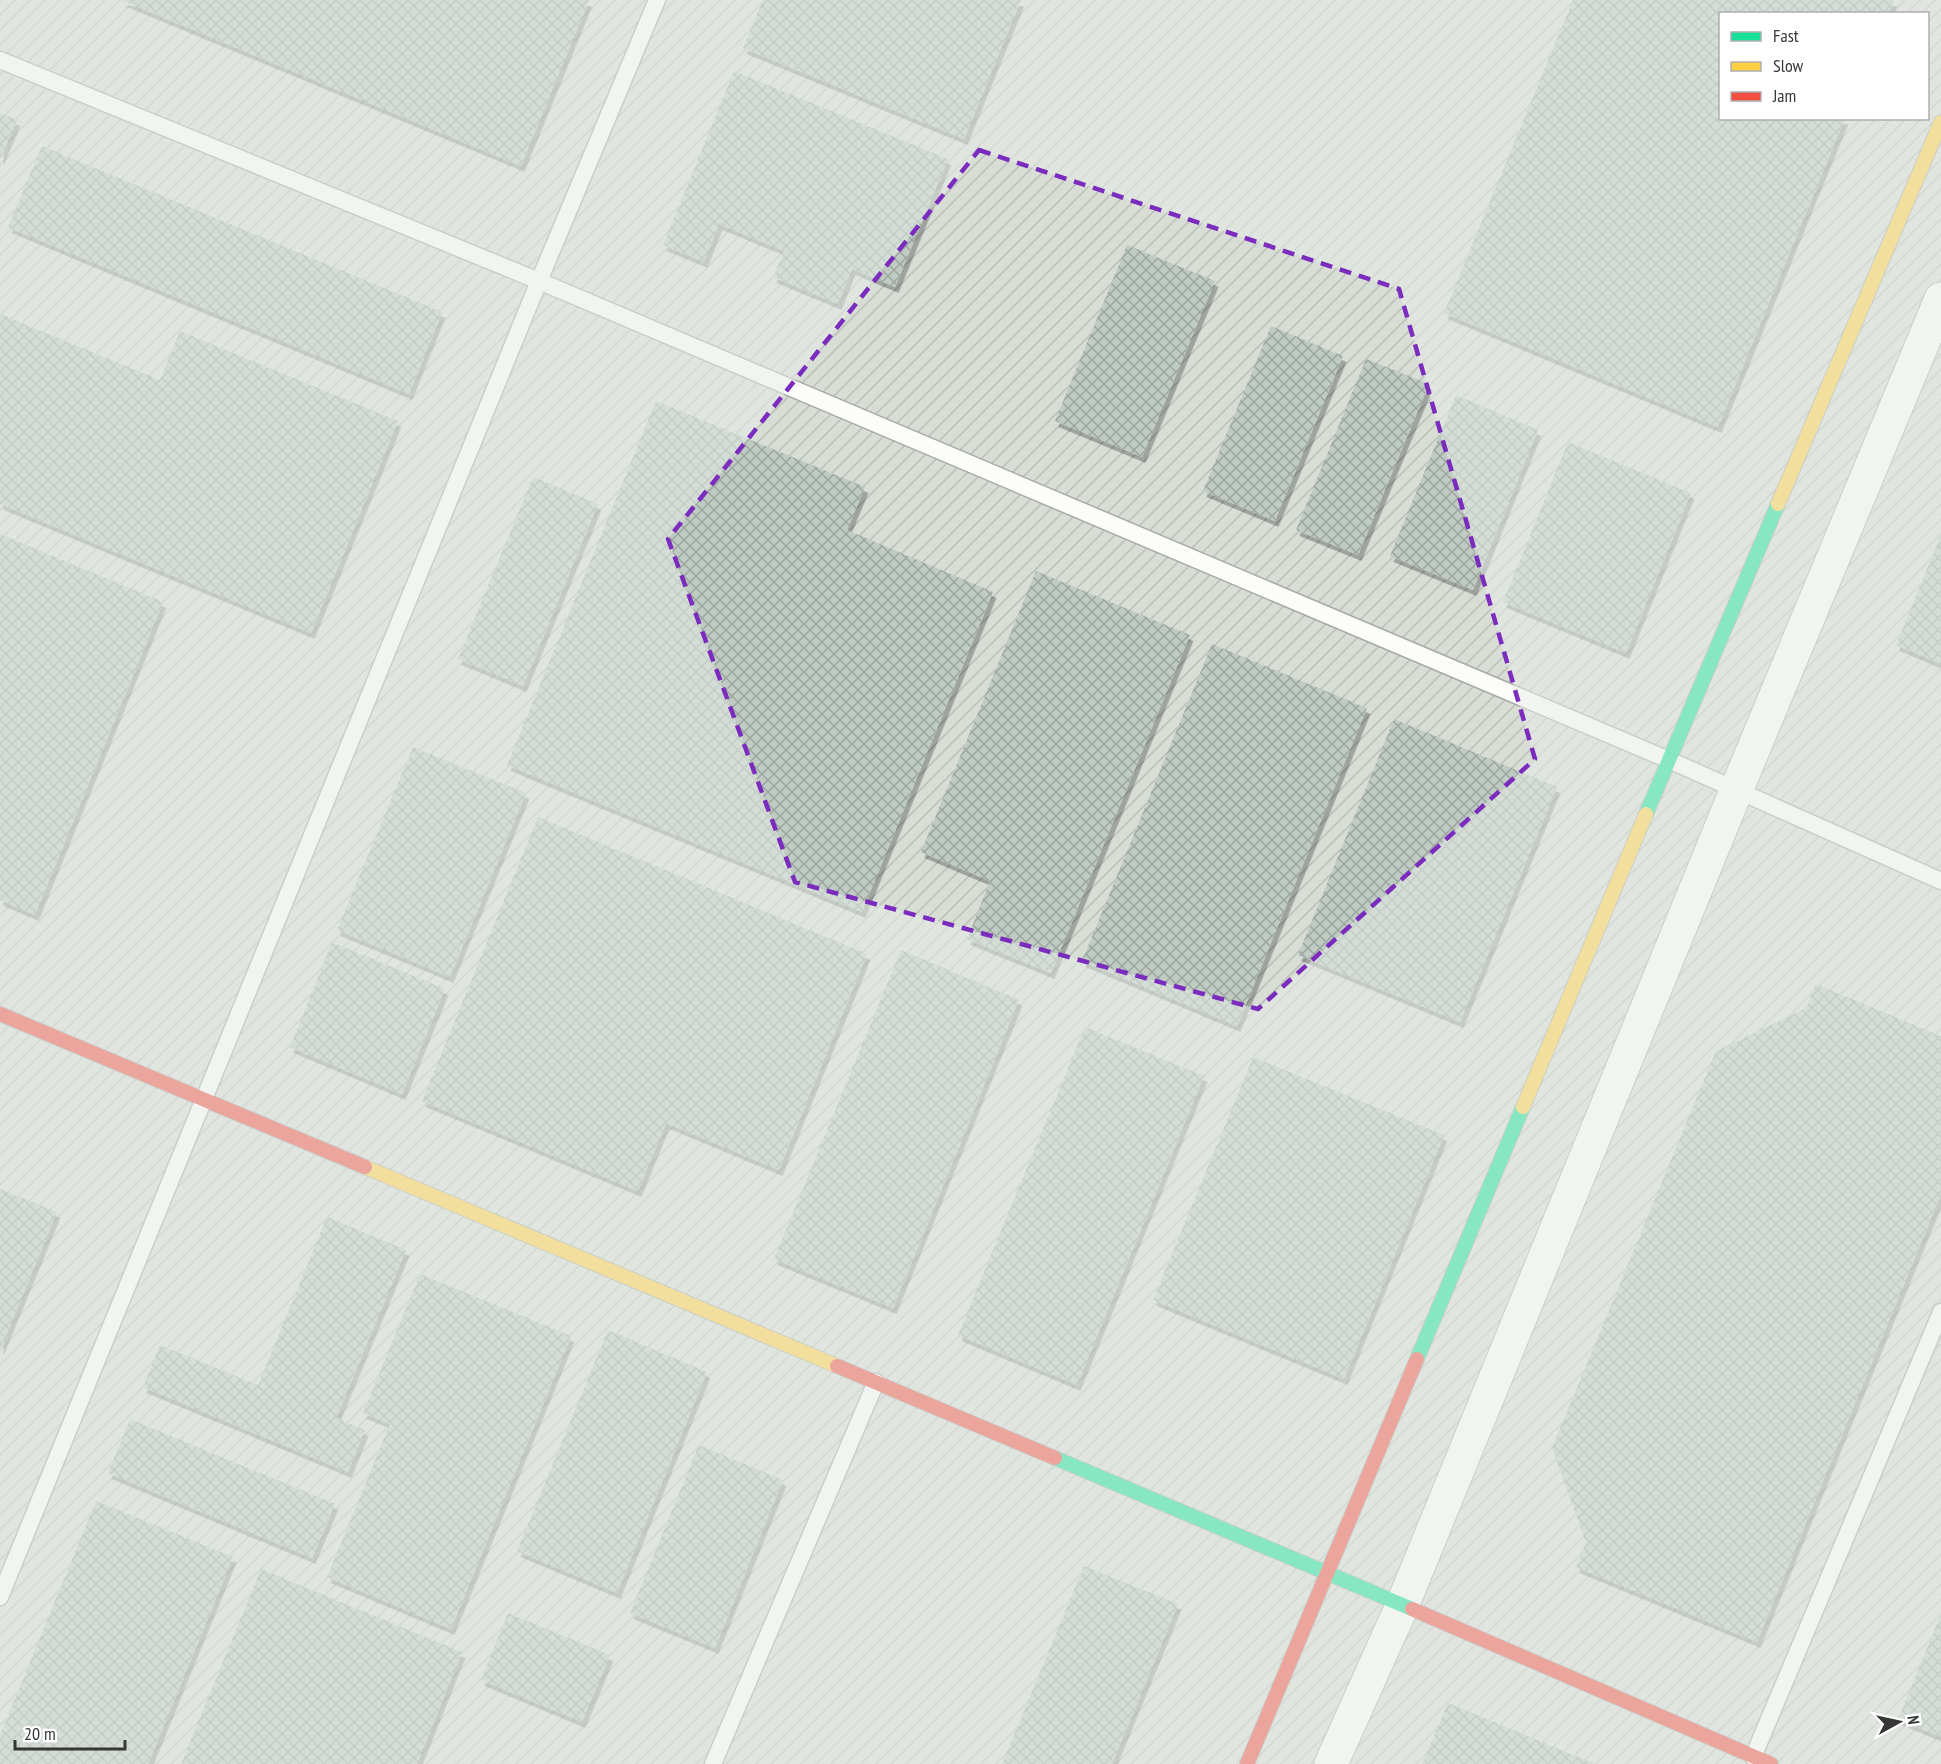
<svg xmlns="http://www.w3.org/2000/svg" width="1941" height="1764" font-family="'PT Sans Narrow',sans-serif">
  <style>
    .industrial { fill: url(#industrial-furrows); fill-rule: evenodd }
    .building { fill: url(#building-cross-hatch); filter: url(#shadow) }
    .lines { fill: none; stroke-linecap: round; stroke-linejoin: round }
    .lane-casing { stroke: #a7aaa6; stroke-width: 19 }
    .street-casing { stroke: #a7aaa6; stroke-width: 35 }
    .fast-casing { stroke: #a7aaa6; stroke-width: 16 }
    .slow-casing { stroke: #a7aaa6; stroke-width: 16 }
    .jam-casing { stroke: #a7aaa6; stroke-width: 16 }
    .lane { stroke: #fcfcfb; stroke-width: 16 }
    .street { stroke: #fcfcfb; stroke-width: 33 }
    .fast { stroke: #16e098; stroke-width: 14 }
    .slow { stroke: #ffcf43; stroke-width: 14 }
    .jam { stroke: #f24e42; stroke-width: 14 }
    .marked { fill: none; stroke: #7b2cbf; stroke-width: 4.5; stroke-dasharray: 12 8; stroke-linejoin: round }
  </style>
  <defs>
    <pattern id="industrial-furrows" width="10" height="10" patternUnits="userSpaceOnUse" patternTransform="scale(1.5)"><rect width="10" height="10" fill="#d8ded6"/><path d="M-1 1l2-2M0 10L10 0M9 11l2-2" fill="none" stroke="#babfb8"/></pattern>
    <pattern id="building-cross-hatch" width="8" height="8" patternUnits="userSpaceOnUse" patternTransform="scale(1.5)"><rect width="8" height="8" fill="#bfcbc3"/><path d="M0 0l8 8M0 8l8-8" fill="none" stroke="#9ca69f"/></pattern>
    <filter id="shadow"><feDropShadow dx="3.5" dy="6" stdDeviation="0" flood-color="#0004"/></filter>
  </defs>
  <rect width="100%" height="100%" fill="#e8ece7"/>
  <path class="industrial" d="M0 0H1941V1764H0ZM1720 14H1928V118H1720Z"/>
  <g class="building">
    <path d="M121 0H589L521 166Z"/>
    <path d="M763 0H1021L964 139 743 48Z"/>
    <path d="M1573 0H1894L1888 14H1720V118H1845L1718 427 1444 313Z"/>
    <path d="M734 71 948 159 895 287 852 269 838 304 773 277 784 251 719 224 704 262 663 245Z"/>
    <path d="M0 113 17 120 0 160Z"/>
    <path d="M42 146 442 312 409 394 8 227Z"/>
    <path d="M1127 245 1215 281 1142 457 1055 421Z"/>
    <path d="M0 314 160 380 180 331 398 421 311 633 0 504Z"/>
    <path d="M1271 326 1343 356 1275 521 1203 491Z"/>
    <path d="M1366 359 1429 384 1358 555 1296 530Z"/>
    <path d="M1456 395 1538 430 1473 590 1390 556Z"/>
    <path d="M656 401 865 487 847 530 993 592 862 912 507 765Z"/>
    <path d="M1568 442 1691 493 1626 653 1503 602Z"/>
    <path d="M533 477 598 504 523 686 458 659Z"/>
    <path d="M0 534 163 602 35 915 0 900Z"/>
    <path d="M1941 535V664L1896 645Z"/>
    <path d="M1036 571 1190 635 1051 973 967 939 990 881 921 852Z"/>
    <path d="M1212 644 1367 708 1237 1026 1082 961Z"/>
    <path d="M1394 719 1557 787 1460 1022 1298 955Z"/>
    <path d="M413 747 526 793 450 977 337 930Z"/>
    <path d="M538 817 867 954 779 1170 666 1123 638 1191 422 1101Z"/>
    <path d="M332 942 445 989 402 1094 290 1047Z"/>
    <path d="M901 950 1019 1000 893 1308 774 1259Z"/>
    <path d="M1816 984 1941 1036V1194L1757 1642 1576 1567 1586 1543 1552 1448 1716 1051 1806 1008Z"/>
    <path d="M1085 1027 1204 1076 1077 1385 958 1335Z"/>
    <path d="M1253 1057 1444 1135 1344 1379 1153 1300Z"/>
    <path d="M0 1189 57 1212 0 1350Z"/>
    <path d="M327 1217 406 1250 336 1418 365 1430 348 1472 143 1387 160 1345 258 1385Z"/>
    <path d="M420 1274 571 1336 451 1629 327 1577 390 1424 363 1413Z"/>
    <path d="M608 1330 707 1372 617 1593 517 1551Z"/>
    <path d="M130 1419 335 1504 312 1558 108 1473Z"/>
    <path d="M699 1445 783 1480 715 1648 630 1613Z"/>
    <path d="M96 1501 233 1557 148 1764H0V1735Z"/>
    <path d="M1084 1566 1178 1604 1112 1764H1002Z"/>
    <path d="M261 1569 462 1652 417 1764H181Z"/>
    <path d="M508 1613 610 1655 582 1722 481 1680Z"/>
    <path d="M1941 1614V1737L1898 1719Z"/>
    <path d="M1448 1703 1595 1764H1422Z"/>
  </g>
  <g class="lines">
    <g class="lane-casing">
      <g id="lane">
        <path d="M0 60 539 281 1669 760 1941 881"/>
        <path d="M0 1597 539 281 657 0"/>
        <path d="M1753 1757 1941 1312"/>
        <path d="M713 1764 876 1382"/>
      </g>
    </g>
    <g class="street-casing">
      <path id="street" d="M1331 1764 1402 1606 1736 791 1941 299"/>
    </g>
    <g class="fast-casing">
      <g id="fast">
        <path d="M1646 814 1778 504"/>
        <path d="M1417 1359 1523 1107"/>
        <path d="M1055 1458 1412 1609"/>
      </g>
    </g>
    <g class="slow-casing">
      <g id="slow">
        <path d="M1778 504 1941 122"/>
        <path d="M1523 1107 1646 814"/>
        <path d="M365 1167 837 1366"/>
      </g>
    </g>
    <g class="jam-casing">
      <g id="jam">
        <path d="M0 1014 365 1167"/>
        <path d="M837 1366 1055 1458"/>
        <path d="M1412 1609 1771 1764"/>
        <path d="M1247 1764 1417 1359"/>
      </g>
    </g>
    <use href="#lane" class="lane"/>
    <use href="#street" class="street"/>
    <use href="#fast" class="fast"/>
    <use href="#slow" class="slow"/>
    <use href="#jam" class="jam"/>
  </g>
  <path d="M0 0H1941V1764H0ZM979 150 1399 289 1535 759 1258 1009 795 882 668 539Z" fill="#e8ece7" fill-opacity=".55" fill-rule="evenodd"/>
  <path class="marked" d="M979 150 1399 289 1535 759 1258 1009 795 882 668 539Z"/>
  <rect x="1719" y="12" width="210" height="108" fill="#ffffff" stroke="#afafae" stroke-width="1.5"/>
  <rect x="1731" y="32" width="30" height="9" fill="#16e098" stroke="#afafae" stroke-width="1.5"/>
  <text x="1773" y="42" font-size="18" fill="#363835">Fast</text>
  <rect x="1731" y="62" width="30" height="9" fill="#ffcf43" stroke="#afafae" stroke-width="1.5"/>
  <text x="1773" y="72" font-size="18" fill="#363835">Slow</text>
  <rect x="1731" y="92" width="30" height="9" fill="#f24e42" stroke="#afafae" stroke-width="1.5"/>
  <text x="1773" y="102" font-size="18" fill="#363835">Jam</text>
  <g transform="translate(1899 1722) rotate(82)" stroke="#ffffff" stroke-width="4.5" paint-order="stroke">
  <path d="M0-4.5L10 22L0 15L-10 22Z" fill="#363835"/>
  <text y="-9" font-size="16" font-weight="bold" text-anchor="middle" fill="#363835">N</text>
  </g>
  <path d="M15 1740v9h110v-9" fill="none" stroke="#363835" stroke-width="3"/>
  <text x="24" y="1740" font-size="18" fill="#363835" stroke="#ffffff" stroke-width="4.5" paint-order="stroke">20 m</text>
</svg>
